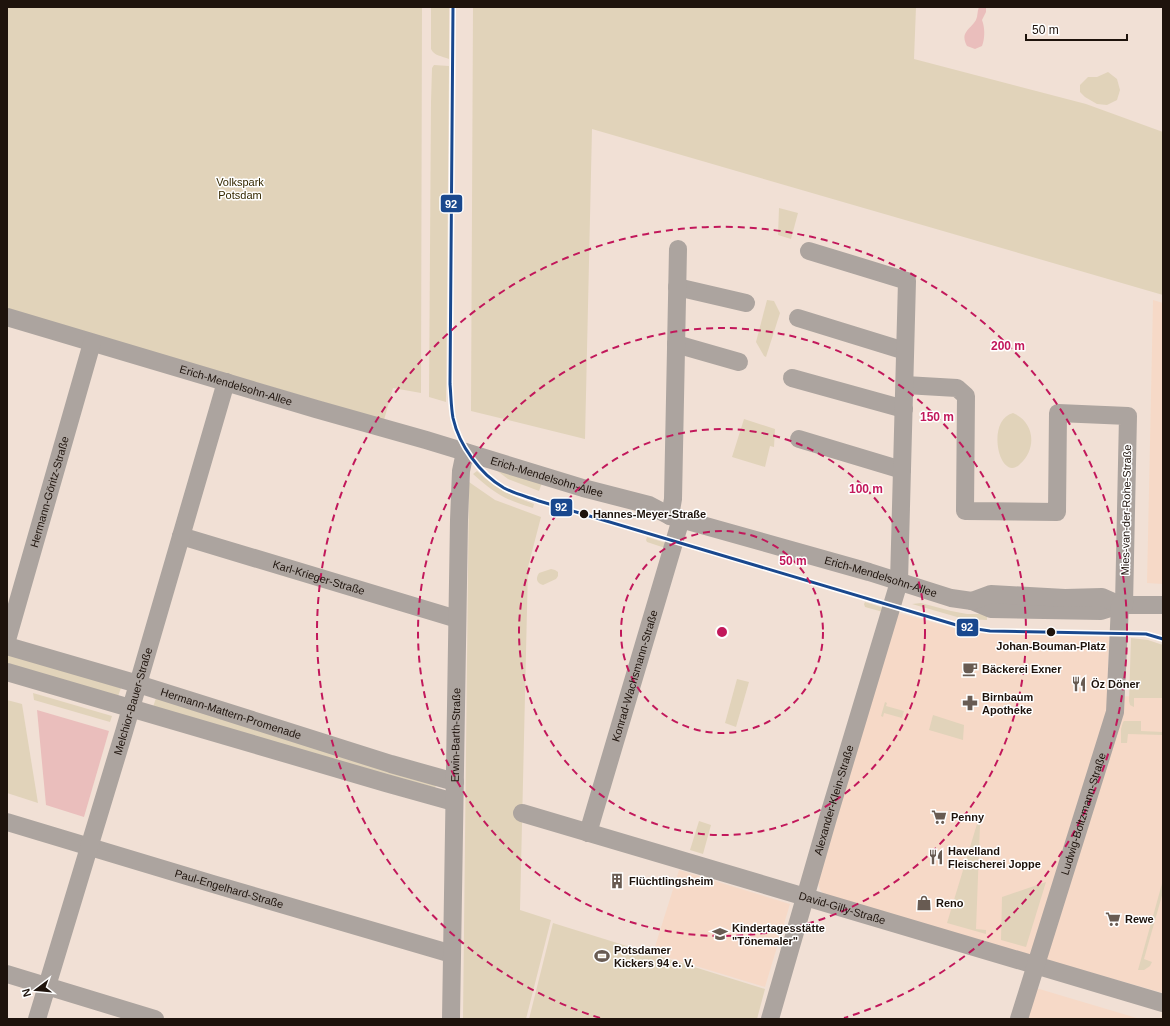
<svg xmlns="http://www.w3.org/2000/svg" width="1170" height="1026" font-family="Helvetica,sans-serif">
  <style>
    .built { fill: #f6d9c7 }
    .green { fill: #e1d3ba }
    .water { fill: #eabebc }
    .lines { fill: none; stroke-linecap: round; stroke-linejoin: round }
    .minor { stroke: #aca49f; stroke-width: 18 }
    .tram-1-casing { stroke: #fff; stroke-width: 6 }
    .tram-1 { stroke: #19488e; stroke-width: 3 }
    .ring { fill: none; stroke: #c2185b; stroke-width: 2; stroke-dasharray: 7 5 }
    .stop-dot { fill: #1e130c; stroke: #fff; stroke-width: 1.5 }
    .labels { text-anchor: middle; stroke-width: 3; stroke-linejoin: round; paint-order: stroke }
    .park-label { font-size: 11px; fill: #342800; stroke: #fff }
    .street-label { font-size: 11px; fill: #1e130c; stroke: #fff }
    .stop-label { font-size: 11px; font-weight: bold; fill: #1e130c; stroke: #fff; text-anchor: start }
    .poi-label { font-size: 11px; font-weight: bold; fill: #1e130c; stroke: #fff; text-anchor: start }
    .centre { fill: #c2185b; stroke: #fff; stroke-width: 2 }
    .ring-label { font-size: 12px; text-anchor: middle; font-weight: bold; fill: #c2185b; stroke: #fff; stroke-width: 3; stroke-linejoin: round; paint-order: stroke }
    .line-badge { stroke: #fff; stroke-width: 1.5 }
    .badge-label { font-size: 11px; text-anchor: middle; font-weight: bold; fill: #fff }
  </style>
  <rect width="100%" height="100%" fill="#f1e0d5"/>
  <g class="built">
    <path d="M1153 300 1163 303V584L1147 583Z"/>
    <path d="M895 612 971 633 1109 637 1107 696 1163 697V993L828 898 820 890 817 879Z"/>
    <path d="M679 870 790 904 765 987 653 953Z"/>
    <path d="M1036 988 1140 1019H1027Z"/>
  </g>
  <g class="green">
    <path d="M7 7H422L421 393 393 388 384 420 7 309Z"/>
    <path d="M431 7H449V59C442 56 434 56 431 49Z"/>
    <path d="M473 7H916L914 59 1086 104 1163 132V295L592 129 585 439 471 411Z"/>
    <path d="M434 65 449 66 446 402 429 397 431 102 432 68Z"/>
    <path d="M1108 72 1117 79 1120 90 1117 100 1107 105 1097 104 1085 97 1080 92V85L1088 77H1097Z"/>
    <path d="M779 208 798 213 791 239 778 235Z"/>
    <path d="M767 300 774 301 780 313 766 357 764 356 756 342Z"/>
    <path d="M1013 413C1035 422 1037 449 1020 464 1018 466 1016 468 1012 468 996 467 989 419 1013 413Z"/>
    <path d="M744 419 775 429 774 447 770 446 765 467 732 457Z"/>
    <path d="M496 470 542 483 539 491 508 479Z"/>
    <path d="M477 471C496 489 510 495 534 504L533 508C505 500 494 493 473 474Z"/>
    <path d="M469 482 495 500 541 517 528 567 520 910 551 920 526 1019H463Z"/>
    <path d="M647 537 666 543 665 548 647 542 646 540Z"/>
    <path d="M551 569 555 570 558 572V576L556 579 543 585C537 583 535 579 539 573Z"/>
    <path d="M865 602 884 608 883 612 865 607 864 604Z"/>
    <path d="M921 603 951 611 967 614H987V620L964 619 912 604Z"/>
    <path d="M1131 638 1148 640 1163 645V698H1134V707L1130 705 1129 701Z"/>
    <path d="M7 654 121 688 117 699 7 666Z"/>
    <path d="M737 679 749 682 736 727 725 723Z"/>
    <path d="M33 693 112 716 110 722 34 700Z"/>
    <path d="M156 698 436 781 435 793 152 710Z"/>
    <path d="M7 700 22 704 38 803 7 793Z"/>
    <path d="M885 702 887 703 886 706 904 711 902 718 884 713 883 717 881 716Z"/>
    <path d="M933 715 964 725 963 740 929 730Z"/>
    <path d="M1124 721H1141V731L1163 732V735L1128 734 1127 743H1121V729L1123 722Z"/>
    <path d="M699 821 711 825 703 854 690 850Z"/>
    <path d="M977 824 980 825 976 929 986 930V934L947 923Z"/>
    <path d="M1163 880V892L1144 959 1152 962 1150 966 1144 970H1138Z"/>
    <path d="M1046 882 1026 947 1001 940 1002 897Z"/>
    <path d="M553 923 765 989 757 1019H529Z"/>
  </g>
  <g class="water">
    <path d="M979 7 986 8V12L982 20C985 28 985 38 982 46L975 49 967 46C960 32 969 31 976 20 978 16 977 11 979 7Z"/>
    <path d="M37 710 109 731 84 817 46 805Z"/>
  </g>
  <g class="lines">
    <g class="minor">
      <path d="M677 287 746 303"/>
      <path id="s1" d="M7 317 316 409 426 440 583 488 649 505 670 516 869 572 951 598 972 601 991 609 1101 611 1120 605H1163"/>
      <path d="M798 318 905 351"/>
      <path d="M676 344 739 362"/>
      <path d="M792 378 904 409"/>
      <path d="M905 385 957 388 966 396 965 511 1057 512 1058 413 1128 416 1124 605"/>
      <path d="M799 439 902 470"/>
      <path d="M670 516 673 499 678 249"/>
      <path id="s2" d="M181 536 457 619"/>
      <path d="M972 601 991 594 1065 598 1102 597 1120 605"/>
      <path id="s3" d="M7 640 92 343"/>
      <path id="s4" d="M7 646 138 684 391 764 455 782"/>
      <path d="M7 672 386 783 454 802"/>
      <path id="s5" d="M522 813 1163 1003"/>
      <path id="s6" d="M7 822 213 884 452 954"/>
      <path id="s7" d="M588 833 681 519"/>
      <path d="M7 974 155 1019"/>
      <path id="s8" d="M37 1019 124 732 226 382"/>
      <path id="s9" d="M451 1019 459 520 461 471 465 452"/>
      <path id="s10" d="M770 1019 828 818 899 582 907 281 809 251"/>
      <path id="s11" d="M1019 1019 1115 712 1120 605"/>
    </g>
    <g class="tram-1-casing">
      <path id="tram-1" d="M453 7 450 384C451 395 451 407 453 418 459 445 480 474 504 488 515 494 528 497 539 501L963 627 990 631 1146 634 1163 639"/>
    </g>
    <use href="#tram-1" class="tram-1"/>
  </g>
  <g class="ring">
    <circle cx="722" cy="632" r="101"/>
    <circle cx="722" cy="632" r="203"/>
    <circle cx="722" cy="632" r="304"/>
    <path d="M600 1018A405 405 0 1 1 844 1018"/>
  </g>
  <defs>
    <g id="cafe-bare" transform="scale(1.2)"><path d="M-5.5-4.5H6V0H3Q3 3.5 0 3.5H-2.5Q-5.5 3.5-5.5 0ZM3-3.2v2h1.7v-2ZM-6 4.5H4V6H-6Z" fill="#685b52" stroke="#fff" stroke-width="2.5" paint-order="stroke"/></g>
    <g id="restaurant-bare" transform="scale(1.2)"><path d="M-5-6h1v4h1v-4h1v4h1v-4h1v5L-1.5 .5V6h-2V.5L-5-1ZM5-6V6H3V1.5H1.5Q1.5-4 5-6Z" fill="#685b52" stroke="#fff" stroke-width="2.5" paint-order="stroke"/></g>
    <g id="pharmacy-bare" transform="scale(1.2)"><path d="M-2-6h4v4h4v4h-4v4h-4v-4h-4v-4h4Z" fill="#685b52" stroke="#fff" stroke-width="2.5" paint-order="stroke"/></g>
    <g id="supermarket-bare" transform="scale(1.2)"><path d="M-6-5.5h2.5l.6 2H6L4.5 2H-2.5L-4.4-4H-6ZM-1.5 3.2a1.3 1.3 0 1 0 .1 0ZM3 3.2a1.3 1.3 0 1 0 .1 0Z" fill="#685b52" stroke="#fff" stroke-width="2.5" paint-order="stroke"/></g>
    <g id="building-bare" transform="scale(1.2)"><path d="M-4-6H4V6H1V3H-1V6H-4ZM-2.5-4.3h1.7v1.8h-1.7ZM.8-4.3h1.7v1.8H.8ZM-2.5-1h1.7V.8h-1.7ZM.8-1h1.7V.8H.8Z" fill="#685b52" stroke="#fff" stroke-width="2.5" paint-order="stroke"/></g>
    <g id="shop-bare" transform="scale(1.2)"><path d="M-5-2.5h2.3a2.7 3.5 0 0 1 5.4 0H5L5.5 6h-11ZM-1.5-2.5h3a1.5 2.3 0 0 0-3 0Z" fill="#685b52" stroke="#fff" stroke-width="2.5" paint-order="stroke"/></g>
    <g id="school-bare" transform="scale(1.2)"><path d="M0-5L7-2L0 1L-7-2ZM-4 1L0 2.5L4 1V4Q0 6-4 4Z" fill="#685b52" stroke="#fff" stroke-width="2.5" paint-order="stroke"/></g>
    <g id="stadium-bare" transform="scale(1.2)"><path d="M0-5a6.5 5 0 1 0 0 10a6.5 5 0 1 0 0-10ZM-3.5-1.8h7v3.6h-7Z" fill="#685b52" stroke="#fff" stroke-width="2.5" paint-order="stroke"/></g>
  </defs>
  <g fill-rule="evenodd">
    <use href="#cafe-bare" x="970" y="669"/>
    <use href="#restaurant-bare" x="1079" y="684"/>
    <use href="#pharmacy-bare" x="970" y="703"/>
    <use href="#supermarket-bare" x="939" y="817"/>
    <use href="#restaurant-bare" x="936" y="857"/>
    <use href="#building-bare" x="617" y="881"/>
    <use href="#shop-bare" x="924" y="903"/>
    <use href="#supermarket-bare" x="1113" y="919"/>
    <use href="#school-bare" x="720" y="934"/>
    <use href="#stadium-bare" x="602" y="956"/>
  </g>
  <g class="stop-dot">
    <circle cx="584" cy="514" r="5"/>
    <circle cx="1051" cy="632" r="5"/>
  </g>
  <g class="labels">
    <g class="park-label">
      <text x="240" y="186">Volkspark<tspan x="240" dy="13">Potsdam</tspan></text>
    </g>
    <g class="street-label">
      <text dy="4" stroke="none"><textPath href="#s1" startOffset="239">Erich-Mendelsohn-Allee</textPath></text>
      <text dy="4" stroke="none"><textPath href="#s1" startOffset="563">Erich-Mendelsohn-Allee</textPath></text>
      <text dy="4" stroke="none"><textPath href="#s3" startOffset="154">Hermann-Göritz-Straße</textPath></text>
      <text transform="translate(1126 510) rotate(-89)" y="4">Mies-van-der-Rohe-Straße</text>
      <text dy="4" stroke="none"><textPath href="#s1" startOffset="912">Erich-Mendelsohn-Allee</textPath></text>
      <text dy="4" stroke="none"><textPath href="#s2" startOffset="144">Karl-Krieger-Straße</textPath></text>
      <text dy="4" stroke="none"><textPath href="#s7" startOffset="164">Konrad-Wachsmann-Straße</textPath></text>
      <text dy="4" stroke="none"><textPath href="#s8" startOffset="332">Melchior-Bauer-Straße</textPath></text>
      <text dy="4" stroke="none"><textPath href="#s4" startOffset="234">Hermann-Mattern-Promenade</textPath></text>
      <text dy="4" stroke="none"><textPath href="#s9" startOffset="284">Erwin-Barth-Straße</textPath></text>
      <text dy="4" stroke="none"><textPath href="#s10" startOffset="228">Alexander-Klein-Straße</textPath></text>
      <text dy="4" stroke="none"><textPath href="#s11" startOffset="215">Ludwig-Boltzmann-Straße</textPath></text>
      <text dy="4" stroke="none"><textPath href="#s6" startOffset="232">Paul-Engelhard-Straße</textPath></text>
      <text dy="4" stroke="none"><textPath href="#s5" startOffset="334">David-Gilly-Straße</textPath></text>
    </g>
    <g class="stop-label">
      <text x="593" y="518">Hannes-Meyer-Straße</text>
      <text x="1051" y="650" text-anchor="middle">Johan-Bouman-Platz</text>
    </g>
    <g class="poi-label">
      <text x="982" y="673">Bäckerei Exner</text>
      <text x="1091" y="688">Öz Döner</text>
      <text x="982" y="701">Birnbaum<tspan x="982" dy="13">Apotheke</tspan></text>
      <text x="951" y="821">Penny</text>
      <text x="948" y="855">Havelland<tspan x="948" dy="13">Fleischerei Joppe</tspan></text>
      <text x="629" y="885">Flüchtlingsheim</text>
      <text x="936" y="907">Reno</text>
      <text x="1125" y="923">Rewe</text>
      <text x="732" y="932">Kindertagesstätte<tspan x="732" dy="13">"Tönemaler"</tspan></text>
      <text x="614" y="954">Potsdamer<tspan x="614" dy="13">Kickers 94 e. V.</tspan></text>
    </g>
  </g>
  <circle cx="722" cy="632" r="6" class="centre"/>
  <g class="ring-label">
    <text x="1008" y="350">200 m</text>
    <text x="937" y="421">150 m</text>
    <text x="866" y="493">100 m</text>
    <text x="793" y="565">50 m</text>
  </g>
  <g class="line-badge">
    <rect x="440" y="194" width="23" height="19" rx="4" fill="#19488e"/>
    <rect x="550" y="498" width="23" height="19" rx="4" fill="#19488e"/>
    <rect x="956" y="618" width="23" height="19" rx="4" fill="#19488e"/>
  </g>
  <g class="badge-label">
    <text x="451" y="208">92</text>
    <text x="561" y="511">92</text>
    <text x="967" y="631">92</text>
  </g>
  <rect width="1170" height="1026" fill="none" stroke="#1e130c" stroke-width="16"/>
  <g transform="translate(36 990) rotate(254)" stroke="#ffffff" stroke-width="3" paint-order="stroke">
  <path d="M0-3L7 15L0 10L-7 15Z" fill="#1e130c"/>
  <text y="-6" font-size="11" font-weight="bold" text-anchor="middle" fill="#1e130c">N</text>
  </g>
  <path d="M1026 34v6h101v-6" fill="none" stroke="#1e130c" stroke-width="2"/>
  <text x="1032" y="34" font-size="12" fill="#1e130c" stroke="#ffffff" stroke-width="3" paint-order="stroke">50 m</text>
</svg>
